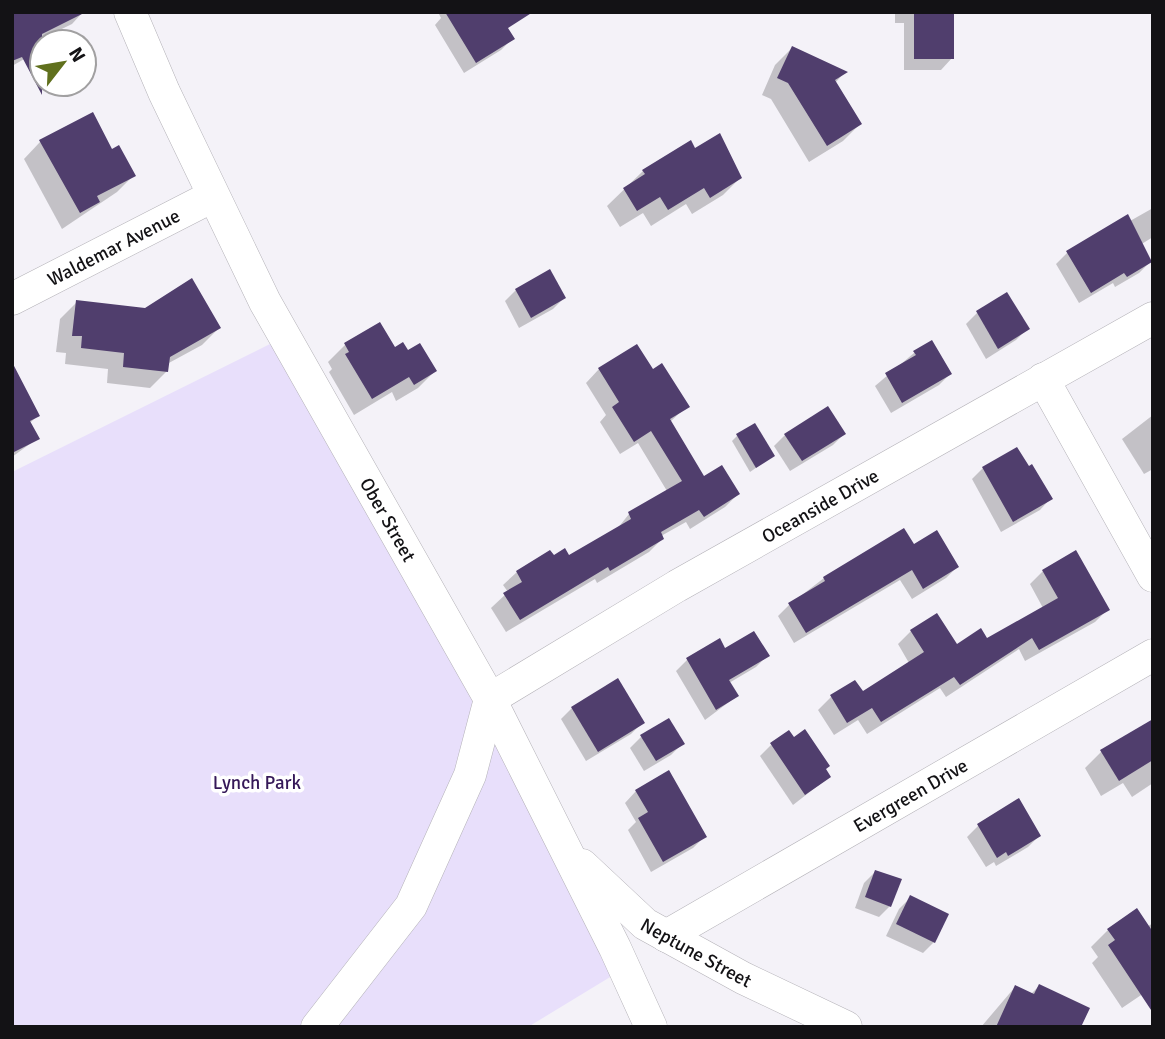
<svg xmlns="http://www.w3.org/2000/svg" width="1165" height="1039" font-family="Signika,sans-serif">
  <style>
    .green { fill: #e8dffb }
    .shadow { fill: #0003 }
    .building { fill: #503e6d }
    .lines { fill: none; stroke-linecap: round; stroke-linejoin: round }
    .minor-casing { stroke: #b4b2b8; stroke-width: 33 }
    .minor { stroke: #fff; stroke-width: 32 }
    .labels { text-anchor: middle; stroke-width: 7; stroke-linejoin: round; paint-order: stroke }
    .street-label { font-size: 19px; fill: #131215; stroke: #fff }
    .park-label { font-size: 19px; fill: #351858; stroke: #fff }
  </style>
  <rect width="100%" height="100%" fill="#f4f2f8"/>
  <path class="green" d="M284 337 625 968 528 1027H12V472Z"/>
  <g class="shadow">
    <path d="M83 12 72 24 35 42 26 58 12 66V32Z"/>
    <path d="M438 12H497L512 39 501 50 464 73 435 25 441 18Z"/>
    <path d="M895 12H952V58L941 70H904V23H895Z"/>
    <path d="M792 48 845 72 835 83 860 124 843 141 809 162 771 99 762 95 775 65Z"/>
    <path d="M40 142 112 151 134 175 117 192 62 229 24 159Z"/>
    <path d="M695 150 740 178 723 195 692 214 686 204 651 226 643 213 620 227 607 206 643 171Z"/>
    <path d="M1153 208V237L1140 245 1150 262 1139 273 1115 287 1113 283 1079 303 1056 264 1067 253 1127 217 1130 221Z"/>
    <path d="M516 290 564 298 553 309 519 328 505 301Z"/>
    <path d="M1007 295 1027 329 1016 340 986 359 966 324 977 313Z"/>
    <path d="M77 302 146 309 219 328 202 345 167 364V371L150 388 107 383 108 369 65 364 66 353 56 352 60 319Z"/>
    <path d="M379 325 394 350 407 353 435 371 418 388 396 401 392 392 354 415 329 372 332 369 328 362 345 345Z"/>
    <path d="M932 343 950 374 939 385 891 413 875 386 914 353Z"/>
    <path d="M636 346 652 371 687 406 670 422 703 478 738 494 725 507 690 529 686 522 661 536 662 539 649 552 597 583 595 579 506 632 491 608 508 592 503 585 517 572 553 558 568 557 617 529 629 514 667 491 638 443 620 454 600 422 606 415 586 383 599 369Z"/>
    <path d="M12 394 38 415 29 424 38 438 12 457Z"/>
    <path d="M1153 415V469L1144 474 1122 439Z"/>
    <path d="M844 434 833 445 790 471 774 446 785 435Z"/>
    <path d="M737 436 773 456 750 472 732 441Z"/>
    <path d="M983 468 1051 498 1040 510 1001 532 972 479Z"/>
    <path d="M913 546 957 567 946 578 912 599 900 580 794 643 778 616 789 605 824 578Z"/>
    <path d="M1043 571 1108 609 1095 622 1025 661 1019 649 946 697 940 688 867 734 858 720 834 735 818 710 831 697 862 693 909 663 898 644 911 631 936 615 956 646 987 640 1043 608 1030 584Z"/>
    <path d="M719 640 725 650 767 656 756 667 729 683 737 696 705 720 676 671 687 660Z"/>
    <path d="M572 708 642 723 631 734 586 761 561 719Z"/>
    <path d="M1153 721V783L1132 797 1123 783 1101 796 1085 768 1101 752Z"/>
    <path d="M641 737 682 744 671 755 644 771 630 748Z"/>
    <path d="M771 745 824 770 829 777 793 805 760 756Z"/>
    <path d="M636 791 705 836 693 848 651 872 628 830 636 822 625 803Z"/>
    <path d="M1018 801 1039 836 1028 847 996 866 994 862 986 867 967 837 978 826Z"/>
    <path d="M875 872 890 906 879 917 855 908 864 883Z"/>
    <path d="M910 898 934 942 923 953 886 936 899 909Z"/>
    <path d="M1153 923V987L1122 1008 1092 963 1098 957 1091 947 1108 930 1147 927Z"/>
    <path d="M1039 986 1079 1027H981L1015 987 1030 995Z"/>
  </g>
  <g class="building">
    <path d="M12 12H86L42 34V95L22 57 12 61Z"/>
    <path d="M445 12H533L508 28 515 39 476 63Z"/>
    <rect x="914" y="12" width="40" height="47"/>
    <path d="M792 46 848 72 835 80 862 124 827 146 788 83 777 78Z"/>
    <path d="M93 112 112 149 119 145 136 176 97 196 100 202 80 213 39 140Z"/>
    <path d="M720 133 742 178 710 198 704 188 668 210 660 197 637 211 623 188 645 174 642 170 691 140 695 148Z"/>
    <path d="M1128 214 1152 262 1127 277 1124 273 1091 293 1066 251Z"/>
    <path d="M550 269 566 298 531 318 515 289Z"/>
    <path d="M192 278 221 328 170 357 168 372 123 367 124 353 81 348 82 336H72L76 300 145 308Z"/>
    <path d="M1007 292 1030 329 998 349 976 311Z"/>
    <path d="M380 322 395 347 403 342 408 350 420 343 437 371 414 385 409 377 372 399 345 354 349 352 344 343Z"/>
    <path d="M932 340 952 374 902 403 885 373 916 355 913 351Z"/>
    <path d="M637 344 653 369 662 363 690 407 670 419 704 476 722 465 740 494 704 517 699 510 661 532 664 539 610 571 608 567 520 620 503 593 522 582 516 571 550 550 554 555 565 548 569 555 631 519 628 512 682 481 651 431 634 442 612 407 619 402 598 368Z"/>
    <path d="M12 362 40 416 30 421 40 439 12 453Z"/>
    <path d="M828 406 846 434 802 461 784 434Z"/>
    <path d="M755 423 775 456 756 468 736 434Z"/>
    <path d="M1017 447 1029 466 1032 464 1053 499 1013 522 982 467Z"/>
    <path d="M904 528 914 544 937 530 959 567 923 589 912 570 806 633 788 603 825 581 823 577Z"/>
    <path d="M1076 550 1110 610 1039 650 1032 638 960 685 954 677 881 722 872 708 847 723 830 695 855 680 863 691 924 652 910 630 937 613 957 644 981 628 987 638 1058 598 1042 570Z"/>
    <path d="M754 631 770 656 729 680 739 696 716 710 686 658 720 638 725 648Z"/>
    <path d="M618 678 645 723 598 752 571 707Z"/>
    <path d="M669 718 685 744 656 761 640 735Z"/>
    <path d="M1153 719V760L1119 781 1100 750Z"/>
    <path d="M805 729 830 766 826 769 831 777 805 795 770 743 789 730 794 737Z"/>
    <path d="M669 770 707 837 663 862 638 818 648 812 635 790Z"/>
    <path d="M1019 798 1041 836 1008 856 1006 852 997 858 977 824Z"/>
    <path d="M875 870 902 879 891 907 865 897Z"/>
    <path d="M910 895 949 914 935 943 896 924Z"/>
    <path d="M1137 908 1153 932V1013L1108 945 1115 940 1107 929Z"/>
    <path d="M1039 984 1090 1008 1081 1027H996L1015 985 1034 994Z"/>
  </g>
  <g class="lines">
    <g class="minor-casing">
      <g id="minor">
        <path id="s1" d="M130 12 164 92 265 302 490 699 615 948 651 1027"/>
        <path id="s2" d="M12 299 213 196"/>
        <path d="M1043 379 1153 576"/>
        <path id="s3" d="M582 865 645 924 743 978 846 1027"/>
        <path id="s4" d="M666 936 1153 655"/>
        <path id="s5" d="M317 1027 411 906 470 775 490 699 677 586 1153 318"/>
      </g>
    </g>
    <use href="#minor" class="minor"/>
  </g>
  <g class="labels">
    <g class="street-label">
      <text dy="7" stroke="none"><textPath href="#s2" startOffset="114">Waldemar Avenue</textPath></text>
      <text dy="7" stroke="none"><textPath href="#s5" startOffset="758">Oceanside Drive</textPath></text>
      <text dy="7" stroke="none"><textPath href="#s1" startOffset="570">Ober Street</textPath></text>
      <text dy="7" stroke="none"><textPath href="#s4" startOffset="282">Evergreen Drive</textPath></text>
      <text dy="7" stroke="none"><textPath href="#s3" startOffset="145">Neptune Street</textPath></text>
    </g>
    <g class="park-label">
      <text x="257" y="789">Lynch Park</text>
    </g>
  </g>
  <rect width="1165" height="1039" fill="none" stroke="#131215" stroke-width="28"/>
  <g transform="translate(63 63) rotate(59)"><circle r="33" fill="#ffffff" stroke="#a1a0a1" stroke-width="2"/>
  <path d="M0-5L12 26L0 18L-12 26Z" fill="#60701d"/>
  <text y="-10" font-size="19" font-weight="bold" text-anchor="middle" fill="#131215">N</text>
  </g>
</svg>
